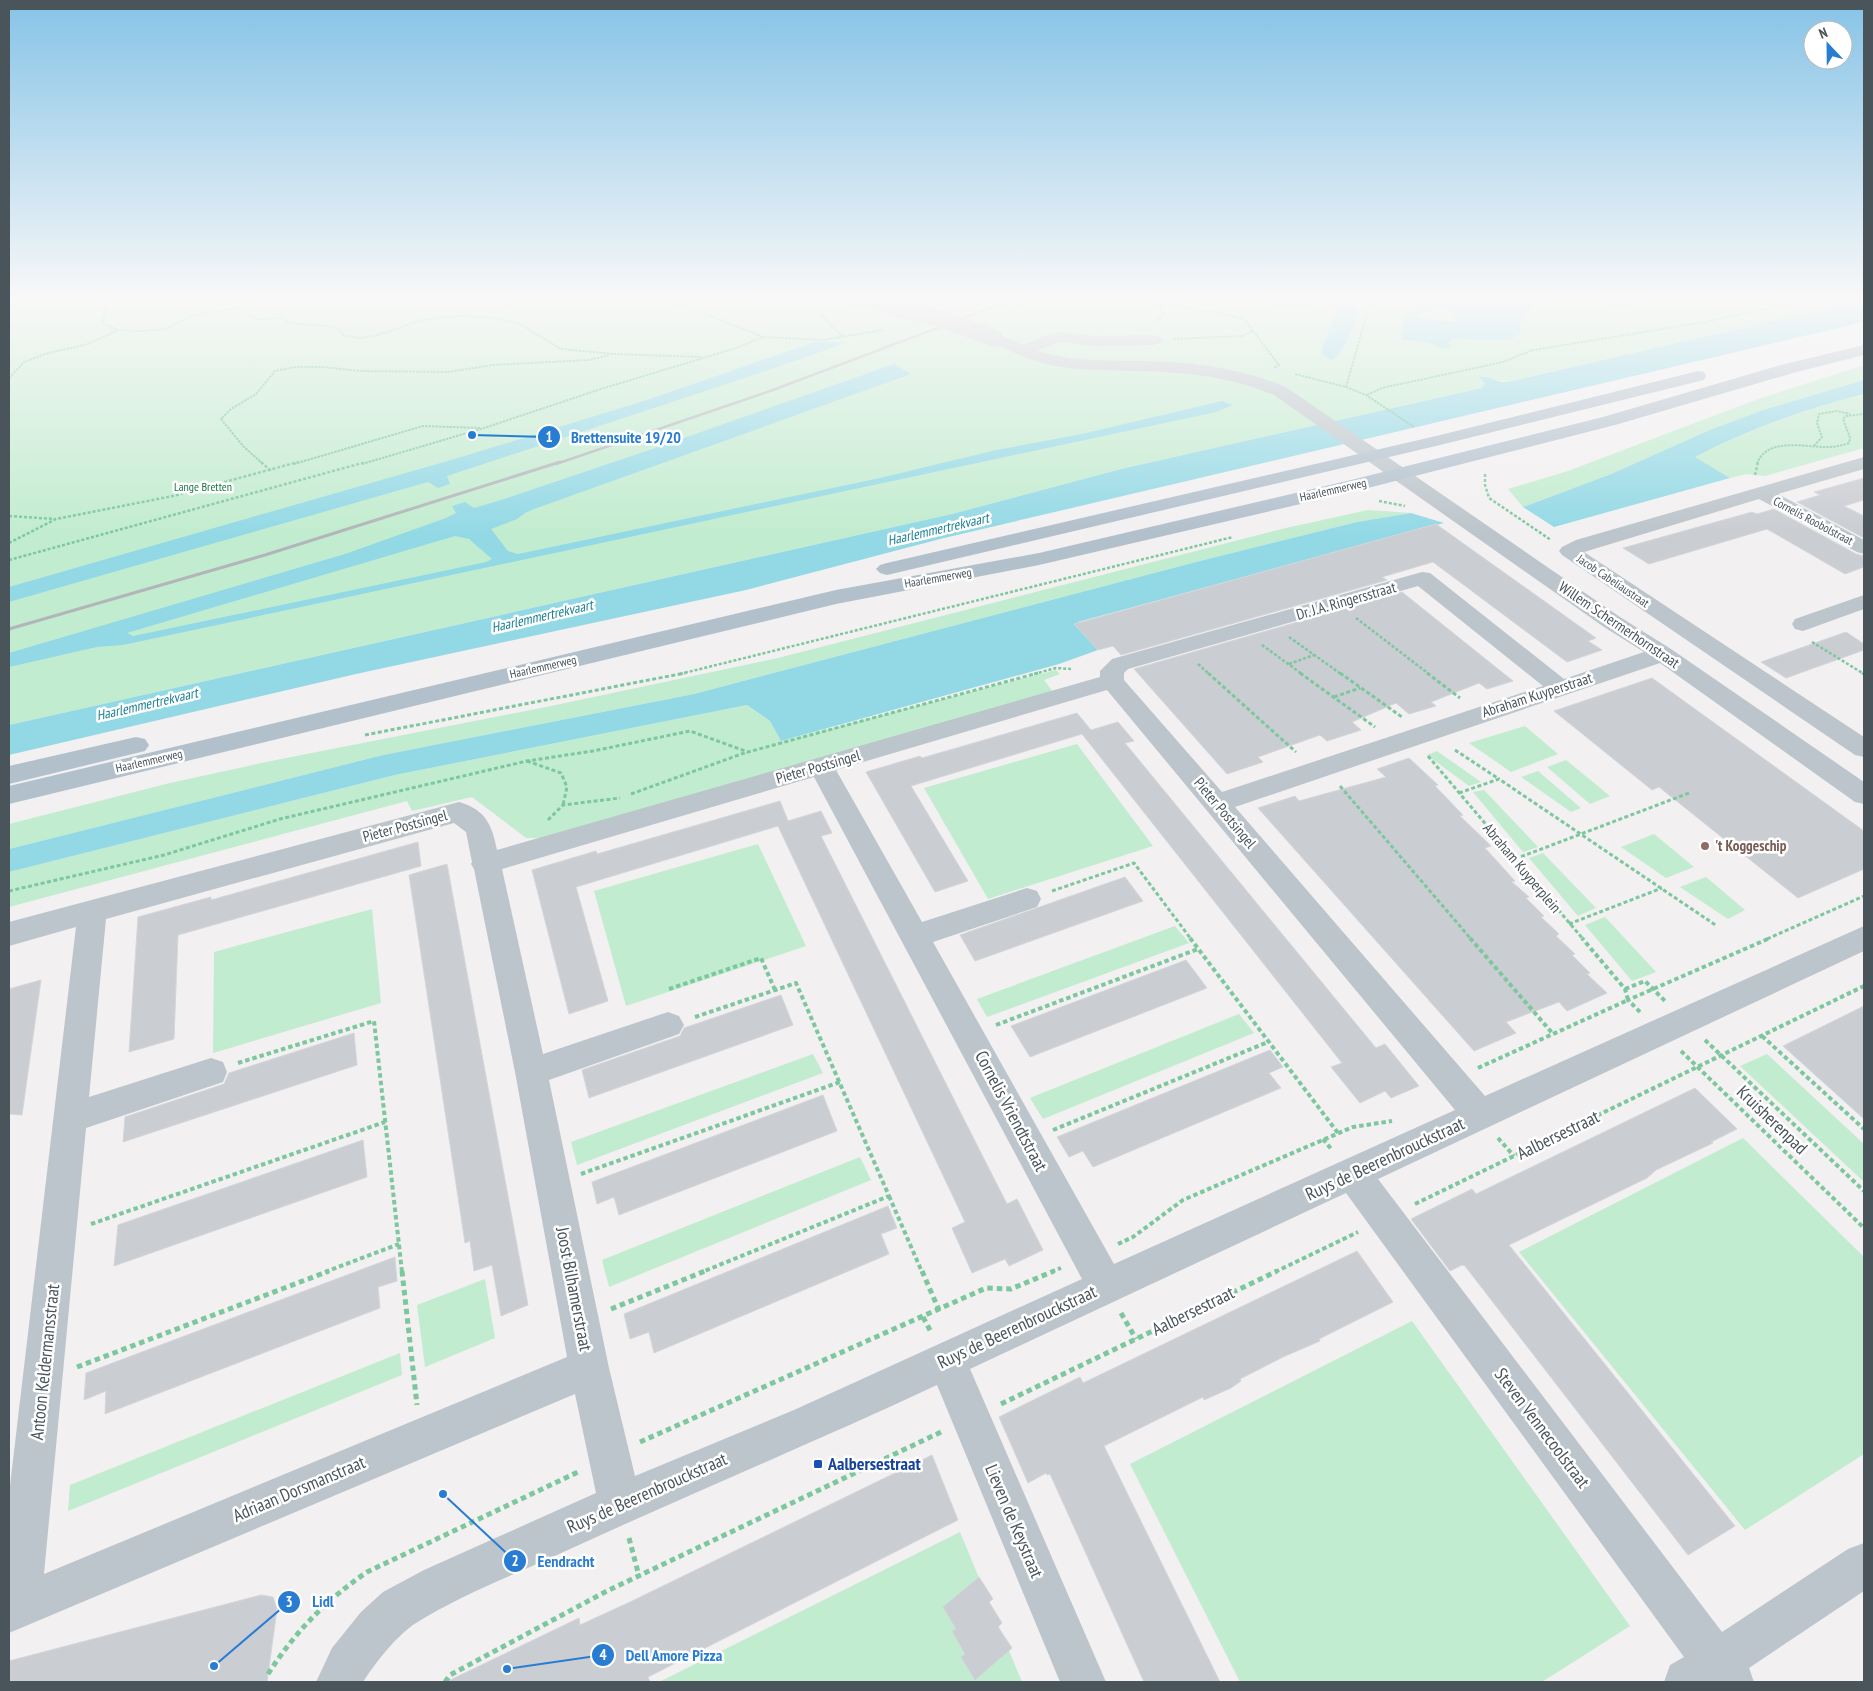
<svg xmlns="http://www.w3.org/2000/svg" width="1873" height="1691" font-family="'PT Sans Narrow',sans-serif">
  <style>
    .green { fill: #c2eccf }
    .water { fill: #93d9e5; fill-rule: evenodd }
    .building { fill: #cacdd2; stroke: #d4d6da }
    .lines { fill: none; stroke-linecap: round; stroke-linejoin: round }
    .path-far4 { stroke: #7dc79e; stroke-width: 2; stroke-dasharray: 2.5 1; stroke-linecap: butt }
    .path-far3 { stroke: #7dc79e; stroke-width: 2.5; stroke-dasharray: 3 2; stroke-linecap: butt }
    .path-far2 { stroke: #7dc79e; stroke-width: 3; stroke-dasharray: 4 2.5; stroke-linecap: butt }
    .path-far1 { stroke: #7dc79e; stroke-width: 4; stroke-dasharray: 4.5 3; stroke-linecap: butt }
    .path { stroke: #7dc79e; stroke-width: 5; stroke-dasharray: 5.5 4; stroke-linecap: butt }
    .minor { fill: #bcc5cb; fill-rule: evenodd }
    .major { fill: #b2c0cc; fill-rule: evenodd }
    .rail-far1 { stroke: #b2b5b9; stroke-width: 2.5 }
    .rail { stroke: #b2b5b9; stroke-width: 3 }
    .minor-bridge { stroke: #bcc5cb; stroke-width: 17 }
    .education-dot { fill: #8d6e63; stroke: #fff; stroke-width: 2 }
    .transit-dot { fill: #1a4fb4; stroke: #fff; stroke-width: 2 }
    .labels { text-anchor: middle; stroke-width: 5; stroke-linejoin: round; paint-order: stroke }
    .far-park-label { font-size: 12px; fill: #1f7746; stroke: #fff }
    .far-street-label { font-size: 12px; fill: #49545b; stroke: #fff }
    .far-water-label { font-size: 14px; font-style: italic; fill: #177f91; stroke: #fff }
    .street-label { font-size: 15px; fill: #49545b; stroke: #fff }
    .education-label { font-size: 15px; font-weight: bold; fill: #785e54; stroke: #fff; text-anchor: start }
    .near-street-label { font-size: 18px; fill: #49545b; stroke: #fff }
    .near-transit-label { font-size: 18px; font-weight: bold; fill: #164399; stroke: #fff; text-anchor: start }
    .leader { fill: none; stroke: #287dd3; stroke-width: 2 }
    .callout-dot { fill: #287dd3; stroke: #fff; stroke-width: 2 }
    .mark-label { font-size: 15px; text-anchor: middle; font-weight: bold; fill: #fff }
    .callout-label { font-size: 16px; text-anchor: middle; font-weight: bold; fill: #287dd3; stroke: #fff; stroke-width: 5; stroke-linejoin: round; paint-order: stroke }
  </style>
  <rect width="100%" height="100%" fill="#f2f0f0"/>
  <g class="green">
    <path d="M9 296H1864V300L1508 382 1479 378 1485 384 1482 388 1121 469 952 514 9 725Z"/>
    <path d="M1864 365V380L1763 410 1712 429 1611 474 1523 507 1508 489 1568 471 1758 399Z"/>
    <path d="M1864 394V448L1765 476 1746 474 1730 478 1694 457C1748 430 1806 409 1864 394Z"/>
    <path d="M1368 510 1411 513 1357 522 1196 562 694 694 383 755 9 849V824L170 783 266 762 551 706 778 658 1286 528Z"/>
    <path d="M1056 670 1060 674 1044 680 1053 692 542 838H526L472 797 412 811 407 801 9 907V872L395 775 747 705 770 721 781 741Z"/>
    <path d="M1525 726 1558 754 1511 772 1469 743Z"/>
    <path d="M1077 744 1153 846 988 899 924 788Z"/>
    <path d="M1437 751 1481 782 1469 786 1427 755Z"/>
    <path d="M1566 760 1610 796 1590 804 1547 767Z"/>
    <path d="M1538 771 1581 808 1571 812 1521 777Z"/>
    <path d="M1484 790 1538 847 1523 852 1473 792Z"/>
    <path d="M1654 834 1694 867 1666 878 1621 847Z"/>
    <path d="M758 844 806 946 626 1006 594 891Z"/>
    <path d="M1543 853 1596 908 1578 916 1529 858Z"/>
    <path d="M1706 877 1745 910 1728 919 1680 887Z"/>
    <path d="M372 909 381 1003 213 1053 214 952Z"/>
    <path d="M1605 917 1656 972 1632 981 1585 925Z"/>
    <path d="M1175 926 1189 943 987 1017 977 999Z"/>
    <path d="M1239 1014 1254 1033 1043 1119 1030 1098Z"/>
    <path d="M813 1054 823 1073 577 1165 571 1142Z"/>
    <path d="M1767 1054 1864 1144V1182L1740 1066Z"/>
    <path d="M1743 1138 1864 1257V1454L1745 1530 1519 1252Z"/>
    <path d="M860 1157 871 1180 609 1287 602 1260Z"/>
    <path d="M485 1279 495 1338 425 1367 417 1305Z"/>
    <path d="M1412 1321 1630 1626 1542 1682H1240L1130 1464Z"/>
    <path d="M400 1353 402 1375 68 1511 70 1485Z"/>
    <path d="M960 1532 1022 1682H659Z"/>
  </g>
  <g class="water">
    <path d="M1183 296H1361C1355 317 1350 347 1332 360L1321 354 1323 346 1336 312 1337 308C1329 297 1310 301 1301 309L1287 308 1258 299Z"/>
    <path d="M1374 296H1505L1532 300 1533 296H1672L1615 308C1608 307 1604 301 1597 300 1579 297 1558 301 1540 301L1520 323V334L1508 340 1453 339 1448 342 1452 347 1443 348 1429 343 1401 339 1404 315 1427 302 1419 299ZM1435 308 1453 313 1457 322 1422 319 1415 315Z"/>
    <path d="M1864 300V322L944 538 746 590 356 674 9 755V725L952 514 1121 469 1482 388 1485 384 1479 377C1491 375 1495 383 1508 382Z"/>
    <path d="M815 342H835L843 344 760 373 447 476 450 484 438 488 428 482 9 602V587L458 458 650 399Z"/>
    <path d="M894 364 911 374 534 509 525 513 517 519 491 529 508 551 518 554 880 478 996 450 1082 434 1222 401 1233 405 1216 412 123 645 97 647 9 667V653L345 554 446 518 456 513 452 506 465 502 474 508 501 500 670 443ZM455 536 469 539 492 559 486 562 133 636 127 633Z"/>
    <path d="M1864 380V394C1806 409 1748 429 1695 457L1730 478 1554 527 1523 507 1611 474 1712 429 1763 410Z"/>
    <path d="M1411 513 1444 523 1078 622 1098 650 1059 664 781 741 770 721 747 705 395 775 9 872V849L383 755 694 694 1196 562 1357 522Z"/>
  </g>
  <g class="building">
    <path d="M1864 478V500L1844 506 1864 516V538L1797 502 1820 495 1814 492Z"/>
    <path d="M1774 509 1856 554 1864 556V567L1845 574 1767 529 1649 564 1623 548 1752 512 1757 514Z"/>
    <path d="M1436 524 1596 638 1588 641 1602 650 1567 662 1433 562 1382 577 1387 580 1121 655 1113 646 1098 650 1074 624Z"/>
    <path d="M1402 592 1513 681 1487 689 1479 683 1431 702 1436 706 1409 714 1396 703 1352 722 1361 730 1327 741 1320 735 1258 757 1263 762 1227 774 1134 669Z"/>
    <path d="M1846 632 1864 644V650L1786 678 1761 662Z"/>
    <path d="M1652 678 1864 831V869L1798 898 1659 787 1652 790 1554 711Z"/>
    <path d="M1077 713 1091 730 1118 722 1134 741 1125 743 1343 1008 1376 1048 1385 1044 1419 1086 1391 1098 1385 1091 1360 1103 1331 1067 1342 1063 1082 734 911 786 968 881 935 892 866 772 920 756 922 758Z"/>
    <path d="M1409 758 1438 785 1435 786 1463 815 1460 816 1491 846 1485 848 1515 881 1512 882 1529 897 1526 898 1544 916 1541 917 1559 934 1556 936 1575 954 1572 955 1590 973 1587 974 1607 993 1567 1011 1559 1002 1506 1022 1516 1033 1474 1051 1258 808 1295 796 1299 801 1386 777 1377 769Z"/>
    <path d="M780 801 788 821 821 811 832 833 821 836 982 1155 1007 1204 1017 1199 1043 1250 1009 1266 1005 1259 972 1273 952 1228 965 1222 778 826 576 887 608 1001 569 1014 532 870 596 851 597 854Z"/>
    <path d="M418 842 421 866 178 935 174 1039 129 1052 138 917 211 897V900Z"/>
    <path d="M447 864 528 1305 501 1316 492 1265 474 1271 470 1241 465 1243 409 875Z"/>
    <path d="M1125 877 1143 901 975 961 960 935Z"/>
    <path d="M1186 960 1207 988 1030 1057 1011 1026Z"/>
    <path d="M41 980 22 1115 9 1114V989Z"/>
    <path d="M781 995 793 1025 589 1098 582 1070 680 1036 684 1028Z"/>
    <path d="M1864 1006V1119L1783 1046Z"/>
    <path d="M354 1033 357 1065 123 1142 125 1117 224 1084 229 1073Z"/>
    <path d="M1270 1050 1283 1067 1269 1073 1281 1088 1093 1167 1083 1151 1069 1157 1057 1137Z"/>
    <path d="M1695 1088 1737 1129 1711 1142 1713 1143 1656 1170 1647 1178 1509 1245 1735 1526 1688 1555 1465 1266 1462 1265 1450 1271 1411 1219 1472 1189 1476 1194Z"/>
    <path d="M823 1095 837 1131 619 1215 614 1197 597 1204 592 1182Z"/>
    <path d="M363 1140 367 1177 114 1266 118 1225Z"/>
    <path d="M888 1206 897 1228 881 1234 889 1254 654 1353 649 1332 630 1339 624 1314Z"/>
    <path d="M1357 1251 1393 1302 1319 1339 1320 1341 1283 1357 1240 1379 1241 1381 1231 1388 1204 1400 1203 1397 1104 1446 1220 1682H1144L1050 1474 1047 1475 1046 1473 1028 1483 999 1417 1080 1377 1083 1383Z"/>
    <path d="M395 1257 397 1281 378 1287 380 1308 105 1414 106 1391 84 1400 86 1373Z"/>
    <path d="M932 1455 958 1520 648 1677 650 1682H446L579 1618 580 1625 630 1602Z"/>
    <path d="M979 1577 993 1599 989 1602 1002 1623 998 1627 1012 1648 975 1680 961 1657 965 1654 952 1631 956 1629 943 1607Z"/>
    <path d="M261 1595 273 1597 277 1609 267 1682H9V1661Z"/>
  </g>
  <g class="lines">
    <g class="path-far4">
      <path d="M112 296 107 303 103 323 117 330"/>
      <path d="M649 296 686 306 763 337 823 340 883 330"/>
      <path d="M776 296 805 301"/>
      <path d="M1150 296 1152 301 1161 305 1221 313 1245 320 1253 331 1243 336 1173 339"/>
      <path d="M958 300 967 296"/>
      <path d="M1175 305 1186 300V296"/>
      <path d="M821 315 843 337"/>
      <path d="M1157 321 1164 313 1161 305"/>
      <path d="M1253 331 1279 365 1274 368"/>
      <path d="M1295 374 1346 387 1366 395 1414 427"/>
      <path d="M9 378 24 362 45 354 88 344 118 330 142 331 165 329 194 315 238 308 256 319 282 318 290 323 335 327 345 336 359 338 375 336 422 320 456 316 490 317 518 323 561 349 613 354 702 357"/>
      <path d="M1346 387 1372 296"/>
      <path d="M1367 395 1382 388 1503 362 1533 350 1706 322 1822 296"/>
      <path d="M1814 446 1822 437 1817 423 1819 414 1837 411 1850 414"/>
      <path d="M263 464 243 446 221 419 231 409 256 394 275 371 295 367H323L359 371 448 372 493 365 589 360 609 355"/>
      <path d="M294 464 423 426 481 428"/>
      <path d="M362 464 484 428 601 389 736 348 763 337"/>
      <path d="M1757 464C1766 437 1805 447 1826 447 1834 447 1841 446 1849 443L1850 438 1843 419 1846 416 1864 414"/>
    </g>
    <g class="path-far3">
      <path d="M261 462 271 471"/>
      <path d="M1485 474V485L1489 498 1551 540"/>
      <path d="M1755 475 1758 462"/>
      <path d="M1379 501 1405 506"/>
      <path d="M9 516 55 519"/>
      <path d="M9 543 56 519 173 496 298 462"/>
      <path d="M9 560 366 462"/>
      <path d="M1356 618 1429 674"/>
      <path d="M1289 637 1341 674"/>
      <path d="M1812 642 1864 674"/>
      <path d="M1262 645 1302 674"/>
      <path d="M1198 664 1209 674"/>
      <path d="M1289 664 1314 655"/>
      <path d="M680 674 1233 537"/>
      <path d="M1034 674 1056 668 1071 669"/>
    </g>
    <g class="path-far2">
      <path d="M1208 673 1296 752"/>
      <path d="M1300 673 1375 727"/>
      <path d="M1340 673 1402 717"/>
      <path d="M1427 673 1460 698"/>
      <path d="M1862 673 1864 674"/>
      <path d="M1334 697 1360 688"/>
      <path d="M365 735 685 673"/>
      <path d="M1455 750 1499 779"/>
      <path d="M1428 756 1583 939"/>
      <path d="M527 761 561 773 567 787 563 805"/>
      <path d="M1340 786 1471 939"/>
      <path d="M1459 793 1499 779 1717 926"/>
      <path d="M631 794 747 752"/>
      <path d="M548 820 563 805 620 798"/>
      <path d="M1515 859 1689 793"/>
      <path d="M9 891 164 855 280 819 527 761 593 751 690 731 748 752 1038 673"/>
      <path d="M1052 891 1134 863 1191 939"/>
      <path d="M1569 924 1662 888"/>
      <path d="M1767 939 1864 896"/>
    </g>
    <g class="path-far1">
      <path d="M1190 938 1338 1133"/>
      <path d="M1470 938 1553 1034"/>
      <path d="M669 989 761 958 775 990"/>
      <path d="M1625 989 1645 981 1665 1001"/>
      <path d="M1640 1012 1628 1000 1770 938"/>
      <path d="M695 1017 796 983 889 1196 702 1272"/>
      <path d="M996 1025 1198 949"/>
      <path d="M1762 1036 1864 1129"/>
      <path d="M1705 1040 1864 1191"/>
      <path d="M1681 1051 1864 1228"/>
      <path d="M238 1063 374 1021 402 1272"/>
      <path d="M1478 1068 1628 1000 1625 989 1582 938"/>
      <path d="M1053 1130 1268 1042"/>
      <path d="M1498 1138 1514 1156"/>
      <path d="M1323 1139 1332 1150"/>
      <path d="M581 1174 840 1082"/>
      <path d="M889 1196 922 1272"/>
      <path d="M1415 1204 1864 986"/>
      <path d="M91 1224 385 1122"/>
      <path d="M1118 1244 1133 1237 1183 1200 1353 1127 1392 1121"/>
      <path d="M325 1272 399 1244"/>
      <path d="M1051 1272 1061 1268"/>
      <path d="M1275 1272 1358 1232"/>
    </g>
    <g class="path">
      <path d="M402 1271 417 1405"/>
      <path d="M922 1271 939 1310"/>
      <path d="M611 1309 705 1271"/>
      <path d="M1121 1313 1136 1339"/>
      <path d="M923 1317 931 1332"/>
      <path d="M77 1367 329 1271"/>
      <path d="M1001 1404 1277 1271"/>
      <path d="M640 1442 986 1288 1011 1289 1054 1271"/>
      <path d="M629 1538 639 1576"/>
      <path d="M268 1674C295 1632 326 1600 367 1572L578 1472"/>
      <path d="M445 1682 450 1675 607 1591 941 1432"/>
    </g>
    <g class="minor">
      <path d="M816 296H849L888 302 893 304 896 307 893 310 888 312 823 300 818 299Z"/>
      <path d="M1060 332 1096 336 1154 335 1160 337 1162 340 1160 343 1154 345 1096 346 1060 342 1037 350C1071 363 1108 360 1143 361 1193 362 1240 368 1286 387L1620 617 1671 649 1864 782V804L1855 802 1660 663 1235 807 1485 1096 1864 926V951L1378 1179 1722 1632 1848 1549 1864 1543V1591L1749 1668 1754 1682H1664L1670 1665 1684 1657 1346 1193 970 1369 1106 1682H1060L937 1385C815 1442 692 1493 570 1549 519 1573 464 1593 416 1623 396 1636 376 1662 363 1682H316L332 1648 361 1612 383 1592 424 1570 596 1493 575 1394 9 1633V1494L76 927 9 946V922L459 802C486 810 492 825 497 850L1100 677V671L1112 659 1422 572 1430 573 1564 679 1644 652 1604 627 1274 395C1229 376 1184 372 1136 371 1110 370 1083 371 1056 366 1032 362 1011 351 988 341L986 338 988 335H1000L1023 345 1044 336ZM1418 586 1543 686 1222 792 1124 680V673L1128 669ZM1107 690 1455 1110 1114 1264 933 942 1037 907 1041 899 1037 891 1027 888 922 922 836 770ZM814 777 1082 1279 794 1410 635 1476 609 1368 549 1080 679 1034 684 1025 679 1016 668 1012 543 1054 502 869ZM454 823 466 832 472 862 471 864 474 869 515 1072 567 1357 44 1574 86 1128 223 1082 227 1072 223 1062 211 1058 89 1097 106 919Z"/>
      <path d="M1864 457V469L1778 494 1864 540V554L1857 552 1759 499 1584 552 1864 737V757L1855 755 1562 555 1559 551 1562 547 1576 540Z"/>
      <path d="M1864 595V609L1803 631 1795 629 1792 624 1795 619Z"/>
    </g>
    <g class="major">
      <path d="M1864 345V355L1793 373 1615 425 1352 492 1039 565 836 604 9 804V786L836 590 1039 553 1351 480 1603 417 1781 365Z"/>
      <path d="M1698 371 1704 372 1706 376 1704 380 1436 446 887 575 880 573 876 569 880 565 887 563 1436 436Z"/>
      <path d="M136 737 145 739 149 745 145 751 9 784V766Z"/>
    </g>
    <path class="rail-far1" d="M556 464 773 390 1022 296"/>
    <path class="rail" d="M9 629 265 555 560 462"/>
    <path class="minor-bridge" d="M888 307 939 318 994 338"/>
  </g>
  <linearGradient id="sky" x2="0" y2="1"><stop stop-color="#86c3e7"/><stop offset="0.56" stop-color="#f9f8f8"/><stop offset="1" stop-color="#f9f8f8" stop-opacity="0"/></linearGradient>
  <rect width="1873" height="533" fill="url(#sky)"/>
  <circle class="education-dot" cx="1705" cy="846" r="5"/>
  <rect class="transit-dot" x="813" y="1459" width="10" height="10" rx="2.5"/>
  <g class="labels">
    <g class="far-park-label">
      <text x="203" y="491">Lange Bretten</text>
    </g>
    <g class="far-street-label">
      <text transform="translate(1333 490) rotate(-13)" y="4">Haarlemmerweg</text>
      <text transform="translate(1813 521) rotate(28)" y="4">Cornelis Roobolstraat</text>
      <text transform="translate(938 578) rotate(-10)" y="4">Haarlemmerweg</text>
      <text transform="translate(1613 581) rotate(34)" y="4">Jacob Cabeliaustraat</text>
      <text transform="translate(543 667) rotate(-13)" y="4">Haarlemmerweg</text>
      <text transform="translate(149 761) rotate(-13)" y="4">Haarlemmerweg</text>
    </g>
    <g class="far-water-label">
      <text transform="translate(938 529) rotate(-13)" y="5">Haarlemmertrekvaart</text>
      <text transform="translate(542 616) rotate(-13)" y="5">Haarlemmertrekvaart</text>
      <text transform="translate(147 704) rotate(-13)" y="5">Haarlemmertrekvaart</text>
    </g>
    <g class="street-label">
      <text transform="translate(1346 601) rotate(-16)" y="5">Dr. J.A. Ringersstraat</text>
      <text transform="translate(1619 625) rotate(34)" y="5">Willem Schermerhornstraat</text>
      <text transform="translate(1537 695) rotate(-18)" y="5">Abraham Kuyperstraat</text>
      <text transform="translate(818 767) rotate(-16)" y="5">Pieter Postsingel</text>
      <text transform="translate(1225 813) rotate(50)" y="5">Pieter Postsingel</text>
      <text transform="translate(405 826) rotate(-15)" y="5">Pieter Postsingel</text>
      <text transform="translate(1522 868) rotate(50)" y="5">Abraham Kuyperplein</text>
    </g>
    <g class="education-label">
      <text x="1715" y="851">'t Koggeschip</text>
    </g>
    <g class="near-street-label">
      <text transform="translate(1011 1111) rotate(62)" y="6">Cornelis Vriendtstraat</text>
      <text transform="translate(1772 1120) rotate(44)" y="6">Kruisherenpad</text>
      <text transform="translate(1558 1135) rotate(-26)" y="6">Aalbersestraat</text>
      <text transform="translate(1385 1159) rotate(-25)" y="6">Ruys de Beerenbrouckstraat</text>
      <text transform="translate(574 1289) rotate(79)" y="6">Joost Bilhamerstraat</text>
      <text transform="translate(1193 1311) rotate(-26)" y="6">Aalbersestraat</text>
      <text transform="translate(1017 1327) rotate(-25)" y="6">Ruys de Beerenbrouckstraat</text>
      <text transform="translate(45 1362) rotate(-84)" y="6">Antoon Keldermansstraat</text>
      <text transform="translate(1542 1428) rotate(53)" y="6">Steven Vennecoolstraat</text>
      <text transform="translate(299 1489) rotate(-23)" y="6">Adriaan Dorsmanstraat</text>
      <text transform="translate(647 1493) rotate(-24)" y="6">Ruys de Beerenbrouckstraat</text>
      <text transform="translate(1014 1521) rotate(67)" y="6">Lieven de Keystraat</text>
    </g>
    <g class="near-transit-label">
      <text x="828" y="1470">Aalbersestraat</text>
    </g>
  </g>
  <path class="leader" d="M472 435L549 437M443 1494L515 1561M214 1666L289 1602M507 1669L603 1655"/>
  <g class="callout-dot">
    <circle cx="472" cy="435" r="5"/>
    <circle cx="443" cy="1494" r="5"/>
    <circle cx="214" cy="1666" r="5"/>
    <circle cx="507" cy="1669" r="5"/>
    <circle cx="549" cy="437" r="12"/>
    <circle cx="515" cy="1561" r="12"/>
    <circle cx="289" cy="1602" r="12"/>
    <circle cx="603" cy="1655" r="12"/>
  </g>
  <g class="mark-label">
    <text x="549" y="442">1</text>
    <text x="515" y="1566">2</text>
    <text x="289" y="1607">3</text>
    <text x="603" y="1660">4</text>
  </g>
  <g class="callout-label">
    <text x="626" y="443">Brettensuite 19/20</text>
    <text x="566" y="1567">Eendracht</text>
    <text x="323" y="1607">Lidl</text>
    <text x="674" y="1661">Dell Amore Pizza</text>
  </g>
  <rect width="1873" height="1691" fill="none" stroke="#49545b" stroke-width="20"/>
  <g transform="translate(1828 45) rotate(338)"><circle r="24" fill="#ffffff" stroke="#b6bbbd"/>
  <path d="M0-4L9 19L0 12L-9 19Z" fill="#287dd3"/>
  <text y="-8" font-size="14" font-weight="bold" text-anchor="middle" fill="#49545b">N</text>
  </g>
</svg>
